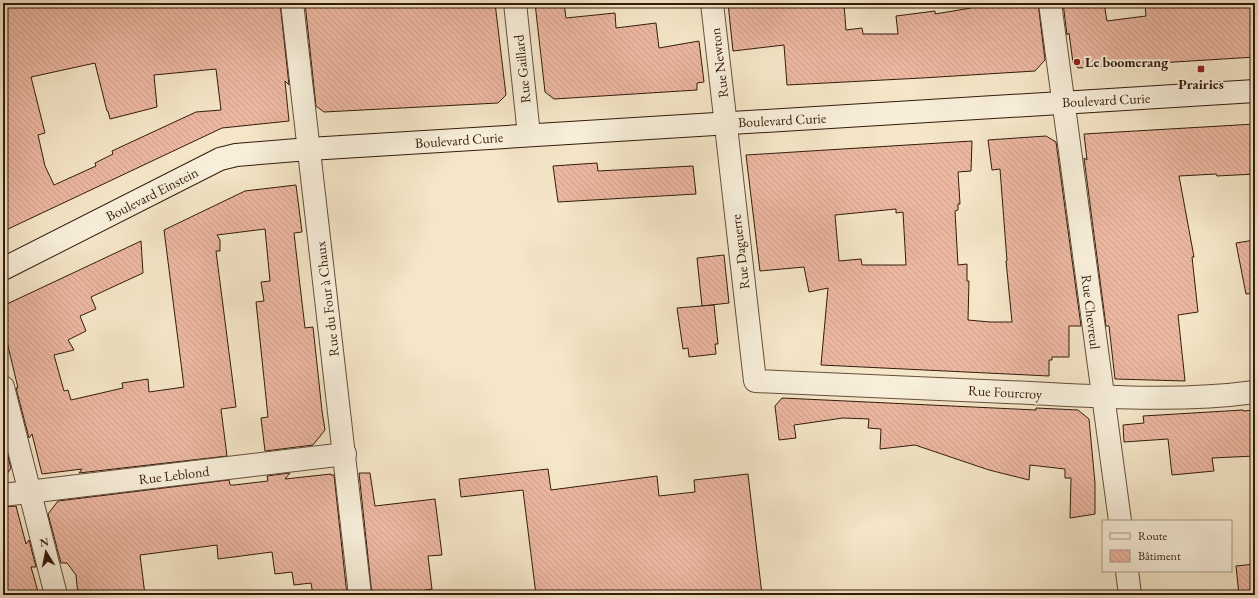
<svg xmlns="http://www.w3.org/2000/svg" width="1258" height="598" font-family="'EB Garamond',serif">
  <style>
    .building { fill: url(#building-back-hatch); stroke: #331b0b; fill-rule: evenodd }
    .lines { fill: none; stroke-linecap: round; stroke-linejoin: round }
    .street-casing { stroke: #644e3a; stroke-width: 24 }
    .secondary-casing { stroke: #331b0b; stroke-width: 24 }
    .street { stroke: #f8efdb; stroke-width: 22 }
    .secondary { stroke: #f8efdb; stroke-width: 22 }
    .poi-dot { fill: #8f2418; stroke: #f8efdb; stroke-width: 1.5 }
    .labels { text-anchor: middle; stroke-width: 4; stroke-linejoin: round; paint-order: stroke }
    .poi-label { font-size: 14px; font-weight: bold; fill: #331b0b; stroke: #f8efdb; text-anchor: start }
    .street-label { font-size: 14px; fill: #331b0b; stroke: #f8efdb }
  </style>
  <defs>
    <pattern id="building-back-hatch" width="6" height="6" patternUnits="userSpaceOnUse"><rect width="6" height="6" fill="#edb8a2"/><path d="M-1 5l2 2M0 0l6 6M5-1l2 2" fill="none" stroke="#cc9e8a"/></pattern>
  </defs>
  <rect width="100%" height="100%" fill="#f5e6c8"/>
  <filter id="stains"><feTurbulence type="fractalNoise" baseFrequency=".005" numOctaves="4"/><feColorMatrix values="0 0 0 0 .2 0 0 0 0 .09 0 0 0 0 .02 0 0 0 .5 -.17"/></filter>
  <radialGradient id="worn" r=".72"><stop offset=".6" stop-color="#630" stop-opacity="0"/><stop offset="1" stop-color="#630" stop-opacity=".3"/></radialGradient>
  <g class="building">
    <path d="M3 3H280L289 85 285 81 289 121 222 128 6 230 3 217ZM95 63 107 111H108L110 119 157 107 154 75 216 69 221 110 196 112 112 151 113 154 95 163 96 166 54 185 45 166 38 135 45 133 31 77Z"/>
    <path d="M305 3H495L506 95 498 103 324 112 316 106Z"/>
    <path d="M535 3H564L566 18 615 13 616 28 656 23 659 48 699 41 704 82 697 83V90L554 99 545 92Z"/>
    <path d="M728 3 844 4 846 30 862 28 863 34H898L896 16 935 11V14L971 8 970 3H1038L1045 60 1035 71 922 78 787 85 784 45 733 51Z"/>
    <path d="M1063 3H1104L1107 21 1146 16 1145 3H1253L1255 16V57L1078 68 1073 63 1069 33 1067 35Z"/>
    <path d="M1255 124V174L1217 176 1216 174 1179 176 1194 257H1192L1198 312 1178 315 1185 381 1115 379 1109 326H1106L1084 158 1087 160 1084 134Z"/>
    <path d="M1046 136 1056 142 1081 326H1069V357H1052V360H1049V376L821 365 828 288 809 292 804 267 760 271 746 155 972 141 971 171 958 172 960 204H958V210L955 211 958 265 967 264V281H969L968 320 990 322H1012L1006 261H1007L1000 169 992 170 988 140ZM896 209V213L903 212 906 265H862L861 259 839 261 835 215Z"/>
    <path d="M597 163 598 171 693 166 696 194 558 202 553 166Z"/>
    <path d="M296 185 302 232 294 233 299 277 305 328 313 327 322 411 325 430 313 445 265 451 261 418 268 417 256 302 264 301 261 282 270 281 265 229 217 235 220 240V251H216L236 407 221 409 227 456 79 473 82 469 42 474 32 434 29 438 16 388H18L3 325V313L7 304 141 241 143 273 91 297 96 309 80 316 86 331 68 340 74 350 54 355 64 391 68 390 71 400 123 388 122 383 148 379 149 392 184 387 164 230 245 191Z"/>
    <path d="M1255 240V293L1246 294 1236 243Z"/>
    <path d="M724 255 729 303 702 306 697 258Z"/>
    <path d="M714 305 718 344H715L716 354 689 357 688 348 683 349 677 308Z"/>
    <path d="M782 398 1036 410V408L1078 410 1089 419 1095 483V514L1070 518 1071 478H1065V469L1030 465 1029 480 989 470 915 445 880 449 881 429 868 428 869 419 843 418 794 425 796 438 779 440 775 406Z"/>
    <path d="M1243 410V411L1255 410V456L1212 458 1214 471 1172 475 1168 439 1124 442 1123 425 1144 423 1143 416Z"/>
    <path d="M3 438 11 468 3 480Z"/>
    <path d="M548 469 551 490 657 476 659 496 695 492 694 480 748 474 762 595H536L523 490 461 497 459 479Z"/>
    <path d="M290 473 285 479 331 474V475H334L347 595H313L311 583 294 585 292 572 275 574 272 552 218 559 217 545 140 555 145 595H78L76 575 67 563H61L48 514 58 501 229 480 230 485H234L268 481 267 476Z"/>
    <path d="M359 473H370L375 506 435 499 442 555 428 556 432 589 419 591V595H372Z"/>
    <path d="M16 506 26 544 29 540 36 567H31L39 595H3V507Z"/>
    <path d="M1255 564V595H1239L1236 566Z"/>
  </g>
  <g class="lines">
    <g class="street-casing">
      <g id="street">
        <path d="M292 3 360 595"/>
        <path d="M515 3 529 135"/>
        <path d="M712 3 755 381C847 385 939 389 1031 393 1106 397 1181 402 1255 392"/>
        <path d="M1050 3 1120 521"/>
        <path d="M3 387 56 595"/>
        <path d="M3 495 345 454"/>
        <path d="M1127 571 1130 595"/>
      </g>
    </g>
    <g class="secondary-casing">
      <path id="secondary" d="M3 269 220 159 236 155 309 149 1255 91"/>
    </g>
    <use href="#street" class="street"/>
    <use href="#secondary" class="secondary"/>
  </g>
  <g class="poi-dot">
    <circle cx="1077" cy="62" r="4"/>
    <rect x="1197" y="65" width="8" height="8" rx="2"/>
  </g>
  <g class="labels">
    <g class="poi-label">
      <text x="1085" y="67">Le boomerang</text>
      <text x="1201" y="89" text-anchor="middle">Prairies</text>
    </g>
    <g class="street-label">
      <text transform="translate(719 63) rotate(-97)" y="5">Rue Newton</text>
      <text transform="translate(522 69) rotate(-96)" y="5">Rue Gaillard</text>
      <text transform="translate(1106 100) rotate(-3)" y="5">Boulevard Curie</text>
      <text transform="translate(782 120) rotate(-3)" y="5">Boulevard Curie</text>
      <text transform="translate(459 140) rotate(-4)" y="5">Boulevard Curie</text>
      <text transform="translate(152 194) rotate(-27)" y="5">Boulevard Einstein</text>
      <text transform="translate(740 252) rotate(-97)" y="5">Rue Daguerre</text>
      <text transform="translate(327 299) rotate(-97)" y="5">Rue du Four à Chaux</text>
      <text transform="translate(1091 312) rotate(83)" y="5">Rue Chevreul</text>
      <text transform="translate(1005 392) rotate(3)" y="5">Rue Fourcroy</text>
      <text transform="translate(174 475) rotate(-7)" y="5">Rue Leblond</text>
    </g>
  </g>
  <rect width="1258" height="598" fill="none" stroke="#f5e6c8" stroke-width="16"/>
  <rect x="4" y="4" width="1250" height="590" fill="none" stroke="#331b0b" stroke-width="2"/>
  <rect x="8" y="8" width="1242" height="582" fill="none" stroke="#331b0b"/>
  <rect x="1102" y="520" width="130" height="52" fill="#f8efdb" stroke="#a99a88"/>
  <rect x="1110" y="533" width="20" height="6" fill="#f8efdb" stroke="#a99a88"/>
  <text x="1138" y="540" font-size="12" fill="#331b0b">Route</text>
  <rect x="1110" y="550" width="20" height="12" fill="url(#building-back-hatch)" stroke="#a99a88"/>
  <text x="1138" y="560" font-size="12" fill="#331b0b">Bâtiment</text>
  <g transform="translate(46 552) rotate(350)" stroke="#f8efdb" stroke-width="3" paint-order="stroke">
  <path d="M0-3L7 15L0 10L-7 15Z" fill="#331b0b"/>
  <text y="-6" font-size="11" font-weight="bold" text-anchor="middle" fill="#331b0b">N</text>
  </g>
  <rect width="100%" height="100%" filter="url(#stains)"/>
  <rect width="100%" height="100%" fill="url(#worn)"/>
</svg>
